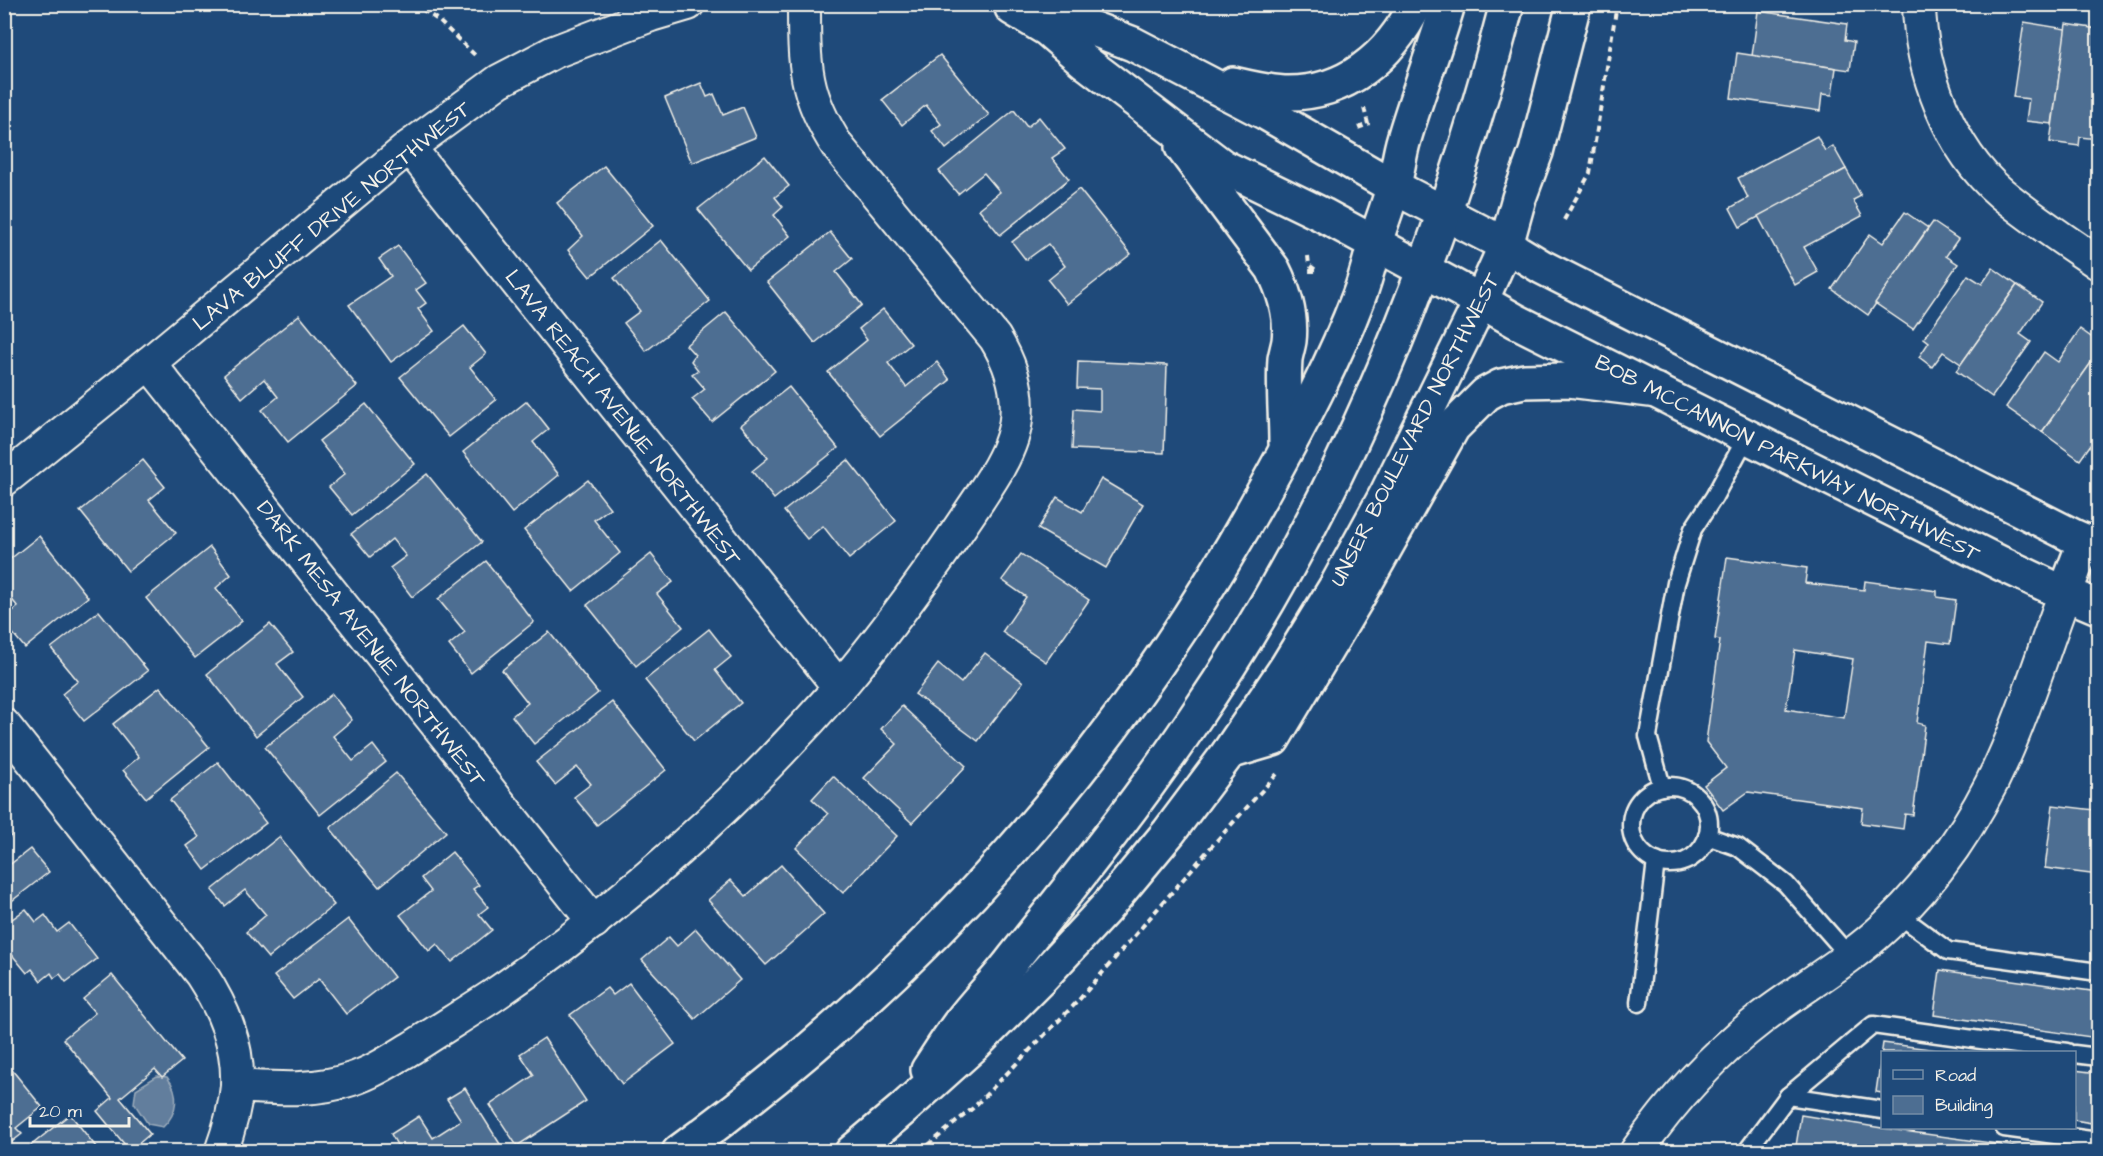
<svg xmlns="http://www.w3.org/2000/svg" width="2103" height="1156" font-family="'Architects Daughter',sans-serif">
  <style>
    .water { fill: #627e9d; stroke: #9cacbb; stroke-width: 1.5 }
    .building { fill: #4d6e92; stroke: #f4f1e8; stroke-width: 1.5; fill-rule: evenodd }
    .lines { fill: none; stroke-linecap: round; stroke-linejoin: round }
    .service-casing { stroke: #f4f1e8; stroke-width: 21 }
    .minor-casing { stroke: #f4f1e8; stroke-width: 36 }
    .tertiary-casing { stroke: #f4f1e8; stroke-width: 38 }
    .primary-casing { stroke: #f4f1e8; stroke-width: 38 }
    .path { stroke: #f4f1e8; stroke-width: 4; stroke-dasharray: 6 4.5; stroke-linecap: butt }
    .service { stroke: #1f4a7a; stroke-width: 16 }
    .minor { stroke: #1f4a7a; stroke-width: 32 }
    .tertiary { stroke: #1f4a7a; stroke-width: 33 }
    .primary { stroke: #1f4a7a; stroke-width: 33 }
    .labels { text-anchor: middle; stroke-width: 4.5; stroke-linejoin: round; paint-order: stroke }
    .street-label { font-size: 22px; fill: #f4f1e8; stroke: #1f4a7a }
  </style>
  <rect width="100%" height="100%" fill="#1f4a7a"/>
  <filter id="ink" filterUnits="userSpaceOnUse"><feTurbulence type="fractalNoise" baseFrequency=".0167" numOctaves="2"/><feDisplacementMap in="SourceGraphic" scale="12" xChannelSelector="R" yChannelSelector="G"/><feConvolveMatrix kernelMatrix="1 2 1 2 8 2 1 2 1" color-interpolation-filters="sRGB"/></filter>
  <g filter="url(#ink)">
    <path class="water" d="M157 1076 167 1077C180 1093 178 1113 163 1127L148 1124 134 1103 136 1089Z"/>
    <g class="building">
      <path d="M1758 11 1847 24 1845 40 1854 42 1850 70 1752 56Z"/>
      <path d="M2024 22 2066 29 2052 124 2026 121 2029 99 2013 97Z"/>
      <path d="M2066 24 2098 29V139L2080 137 2079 146 2050 142Z"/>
      <path d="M1737 53 1836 68 1832 95 1822 94 1820 111 1731 98Z"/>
      <path d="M940 55 989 115 946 149 932 131 941 124 926 105 902 125 882 100Z"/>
      <path d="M701 83 707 97 714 94 723 115 743 107 756 137 692 163 665 98Z"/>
      <path d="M1014 110 1027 127 1039 117 1065 149 1052 158 1069 179 1000 235 979 209 1000 192 984 173 958 194 939 171Z"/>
      <path d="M1817 136 1825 151 1833 146 1846 169 1740 227 1730 208 1748 198 1738 178Z"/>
      <path d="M765 156 789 186 775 197 783 207 774 215 790 236 748 270 698 209Z"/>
      <path d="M604 166 653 226 590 277 568 250 583 236 557 203Z"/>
      <path d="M1846 169 1861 196 1853 200 1862 216 1804 247 1818 272 1795 285 1758 216Z"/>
      <path d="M1079 189 1131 254 1067 304 1048 280 1065 266 1048 244 1026 260 1012 242Z"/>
      <path d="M1905 212 1928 228 1868 315 1832 289 1870 234 1883 243Z"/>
      <path d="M1933 222 1958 239 1946 256 1958 264 1913 329 1875 303Z"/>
      <path d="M830 232 852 259 836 272 862 305 815 343 767 282Z"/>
      <path d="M661 240 710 301 646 351 624 323 640 311 614 278Z"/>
      <path d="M398 246 426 283 416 290 426 303 418 309 434 331 391 362 349 305 391 276 379 259Z"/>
      <path d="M1993 268 2017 285 1961 364 1943 352 1932 367 1919 357 1929 342 1924 338 1968 275 1982 284Z"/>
      <path d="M2017 285 2042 302 2020 334 2031 342 1992 397 1956 371Z"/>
      <path d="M883 309 911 344 888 363 906 387 937 362 950 380 880 436 828 372 867 340 859 329Z"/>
      <path d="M726 312 775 371 712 422 692 399 705 389 692 374 698 370 691 361 695 355 686 345Z"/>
      <path d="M299 315 357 386 288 442 262 410 278 397 264 379 242 398 224 375Z"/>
      <path d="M464 326 486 354 470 367 496 400 449 437 400 377Z"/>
      <path d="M2080 329 2098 342V353L2042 432 2006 407 2044 352 2058 362Z"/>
      <path d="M2098 353V434L2080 460 2042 432Z"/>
      <path d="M1078 361 1167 365 1164 453 1072 449 1074 409 1100 411V389L1077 388Z"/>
      <path d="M789 387 838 448 774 499 752 471 768 458 741 425Z"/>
      <path d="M527 401 549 429 533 442 559 475 512 513 463 452Z"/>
      <path d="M366 404 415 464 352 515 329 487 345 474 319 441Z"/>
      <path d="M143 460 165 487 149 500 176 533 128 571 80 511Z"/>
      <path d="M848 460 896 521 849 559 823 526 807 539 784 511Z"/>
      <path d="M427 474 482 542 412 597 390 568 406 556 392 539 370 557 351 534Z"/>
      <path d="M1101 479 1143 504 1106 568 1038 529 1057 497 1082 512Z"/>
      <path d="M588 480 610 508 594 520 620 553 573 591 524 530Z"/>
      <path d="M39 536 88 597 25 648 4 623V618L18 607 4 590V564Z"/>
      <path d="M210 547 231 575 216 588 242 621 195 658 146 598Z"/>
      <path d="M651 554 673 582 657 594 683 627 636 666 587 605Z"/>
      <path d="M1021 554 1089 600 1046 662 1002 632 1026 597 1002 580Z"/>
      <path d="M1727 557 1807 568 1805 583 1864 590 1865 581 1937 591V597L1956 600 1950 644 1928 641 1917 723 1925 725 1913 815 1905 814 1903 829 1861 823 1863 808 1748 792 1723 810 1704 785 1726 768 1706 742 1720 640 1715 639ZM1795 650 1853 659 1844 718 1786 709Z"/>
      <path d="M486 561 534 622 471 673 449 645 465 632 438 599Z"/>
      <path d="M99 611 148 671 84 721 62 694 78 681 51 648Z"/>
      <path d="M270 624 293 652 277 664 303 697 256 736 207 674Z"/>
      <path d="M709 629 731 657 715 670 741 703 694 741 645 680Z"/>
      <path d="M549 632 598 693 534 744 512 716 528 703 502 670Z"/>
      <path d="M985 653 1023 682 978 741 915 694 938 664 961 683Z"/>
      <path d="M160 687 209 747 146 798 123 770 139 757 113 724Z"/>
      <path d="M332 694 352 720 333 736 353 761 373 745 386 762 320 815 265 747Z"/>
      <path d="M612 702 666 770 597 825 574 797 591 784 577 767 555 785 536 762Z"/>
      <path d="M902 706 966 766 912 823 864 778 897 744 881 729Z"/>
      <path d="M218 762 266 823 205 870 187 846 199 837 170 800Z"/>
      <path d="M396 773 446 832 379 887 330 828Z"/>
      <path d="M833 776 897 836 843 893 796 848 828 814 812 799Z"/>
      <path d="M2098 781V875L2045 868 2053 805 2094 810Z"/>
      <path d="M4 829 11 836 4 841Z"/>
      <path d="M279 837 334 905 268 958 246 932 266 915 245 890 225 906 212 890Z"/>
      <path d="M30 849 49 872 4 907V862L8 866Z"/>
      <path d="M452 852 479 885 473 889 488 907 479 914 492 930 452 962 437 944 429 951 400 915 431 891 421 878Z"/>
      <path d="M781 865 824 914 766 965 708 900 731 880 746 896Z"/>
      <path d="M26 909 36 922 45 915 57 932 69 923 97 959 66 982 60 974 54 978 51 973 41 981 32 969 27 973 4 945V925Z"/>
      <path d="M348 919 394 977 346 1014 319 979 293 999 274 976Z"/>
      <path d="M696 929 740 980 695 1019 642 960 669 937 677 946Z"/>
      <path d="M1940 970 2098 992V1038L1934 1015Z"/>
      <path d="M112 975 182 1061 162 1077 155 1069 120 1098 150 1134 130 1151 97 1111 112 1098 63 1039 95 1013 83 999Z"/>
      <path d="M629 983 675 1044 622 1084 570 1015 607 988 613 995Z"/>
      <path d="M544 1038 586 1101 517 1146 490 1105 534 1075 520 1054Z"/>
      <path d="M1883 1043 1953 1052H1882V1093L1876 1092Z"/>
      <path d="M4 1060 42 1107 16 1128 22 1134 4 1148Z"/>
      <path d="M2074 1070 2098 1073V1124L2074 1120Z"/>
      <path d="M465 1088 505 1152H401L391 1134 419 1116 433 1138 461 1120 447 1099Z"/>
      <path d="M70 1114 100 1152H23Z"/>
      <path d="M1801 1115 1882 1128 2055 1152H1795Z"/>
    </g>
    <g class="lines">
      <g class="service-casing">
        <g id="service">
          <circle cx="1670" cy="825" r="39"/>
          <path d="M1662 787 1648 736 1676 583 1693 529 1714 497 1747 436"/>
          <path d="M1707 836 1738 847 1786 884 1850 957"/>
          <path d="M1898 914 1948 951 2098 972"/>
          <path d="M1639 1003 1656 861"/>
          <path d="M2074 1054 2098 1057"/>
          <path d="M1788 1096 1882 1110"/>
          <path d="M2004 1128 2098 1141"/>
          <path d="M1746 1152 1788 1096 1873 1025 2067 1052"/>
        </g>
      </g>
      <g class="minor-casing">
        <g id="minor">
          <path d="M1919 4C1920 70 1950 150 2001 193 2032 219 2066 241 2098 263"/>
          <path d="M409 147 839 687"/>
          <path d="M149 363 594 922"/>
          <path d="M4 480 149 363 409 147 499 81 554 52 651 15 688 4"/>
          <path d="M4 725 201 974C223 1008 239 1044 237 1086"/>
          <path d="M221 1152C229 1130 235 1109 237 1086 275 1088 314 1092 352 1079 374 1072 393 1059 413 1047 439 1030 465 1014 491 997 622 907 741 801 845 681 876 644 905 605 933 566 949 544 964 521 979 499 992 479 1005 460 1012 438 1023 403 1014 369 995 338L838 147C804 95 804 65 804 4"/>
          <path d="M1636 1152C1672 1101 1713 1055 1763 1017 1804 986 1849 961 1887 925 1936 879 1976 820 2003 759 2027 706 2044 648 2065 593"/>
        </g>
      </g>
      <g class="tertiary-casing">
        <g id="tertiary">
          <path d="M1506 245 1542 267 2075 537 2098 547"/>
          <path d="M1481 301 1516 321 2000 563 2053 588 2098 607"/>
          <path d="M2065 593 2085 541"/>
        </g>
      </g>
      <g class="primary-casing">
        <g id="primary">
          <path d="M1012 8 1047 29 1084 61 1222 166 1323 215 1481 301"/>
          <path d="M1031 12 1078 23 1133 44 1266 113 1394 187 1506 245"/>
          <path d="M1233 84C1250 88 1266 92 1284 93 1345 95 1390 57 1416 4"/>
          <path d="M1182 147 1273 269C1284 291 1292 316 1289 341 1288 347 1286 353 1285 359 1283 387 1286 416 1286 443"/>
          <path d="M1229 752 1273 739 1356 600 1453 427 1486 394 1501 386 1524 381 1569 380 1658 391"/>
          <path d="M928 1070C938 1055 948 1039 959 1024 976 1001 997 981 1014 958 1075 881 1137 804 1192 722 1341 505 1441 258 1507 4"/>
          <path d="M679 1152C923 975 1122 752 1266 487 1300 425 1334 362 1359 296 1366 278 1370 260 1375 242 1381 224 1388 206 1393 188 1398 172 1399 155 1404 139 1417 94 1435 50 1448 4"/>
          <path d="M852 1152 903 1109 973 1046 1040 979 1105 909 1169 832 1229 752 1286 668 1338 583 1386 495 1481 301 1506 245 1519 198 1536 152 1574 4"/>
        </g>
      </g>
      <g class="path">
        <path d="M414 4 438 20 478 58"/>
        <path d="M1358 128 1368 124 1364 108"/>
        <path d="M1564 220 1590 173 1617 4"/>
        <path d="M1308 256 1309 265 1317 271H1309"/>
        <path d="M920 1152 973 1108 1078 1001 1211 847 1277 774"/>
      </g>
      <use href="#service" class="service"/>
      <use href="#minor" class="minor"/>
      <use href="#tertiary" class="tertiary"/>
      <use href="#primary" class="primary"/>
    </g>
  </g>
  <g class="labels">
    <g class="street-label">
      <text transform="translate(331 215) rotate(-39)" y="8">LAVA BLUFF DRIVE NORTHWEST</text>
      <text transform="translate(624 417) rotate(52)" y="8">LAVA REACH AVENUE NORTHWEST</text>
      <text transform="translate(1414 429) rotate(-63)" y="8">UNSER BOULEVARD NORTHWEST</text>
      <text transform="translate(1788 457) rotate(27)" y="8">BOB MCCANNON PARKWAY NORTHWEST</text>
      <text transform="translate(372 643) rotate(52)" y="8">DARK MESA AVENUE NORTHWEST</text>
    </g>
  </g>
  <rect width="2103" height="1156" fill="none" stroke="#1f4a7a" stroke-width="24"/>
  <rect x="12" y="12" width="2079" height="1132" fill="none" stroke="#f4f1e8" stroke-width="2" filter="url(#ink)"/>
  <rect x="1881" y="1051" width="195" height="78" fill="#1f4a7a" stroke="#748da6" stroke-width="1.5"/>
  <rect x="1893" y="1070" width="30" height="9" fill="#1f4a7a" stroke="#748da6" stroke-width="1.5"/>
  <text x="1935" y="1081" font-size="18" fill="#f4f1e8">Road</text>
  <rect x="1893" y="1096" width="30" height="18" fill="#4d6e92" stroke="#748da6" stroke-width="1.5"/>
  <text x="1935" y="1111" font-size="18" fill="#f4f1e8">Building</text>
  <path d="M30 1117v9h99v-9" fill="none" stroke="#f4f1e8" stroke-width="3"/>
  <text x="39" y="1117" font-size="18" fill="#f4f1e8" stroke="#1f4a7a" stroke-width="4.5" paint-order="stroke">20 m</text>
</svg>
